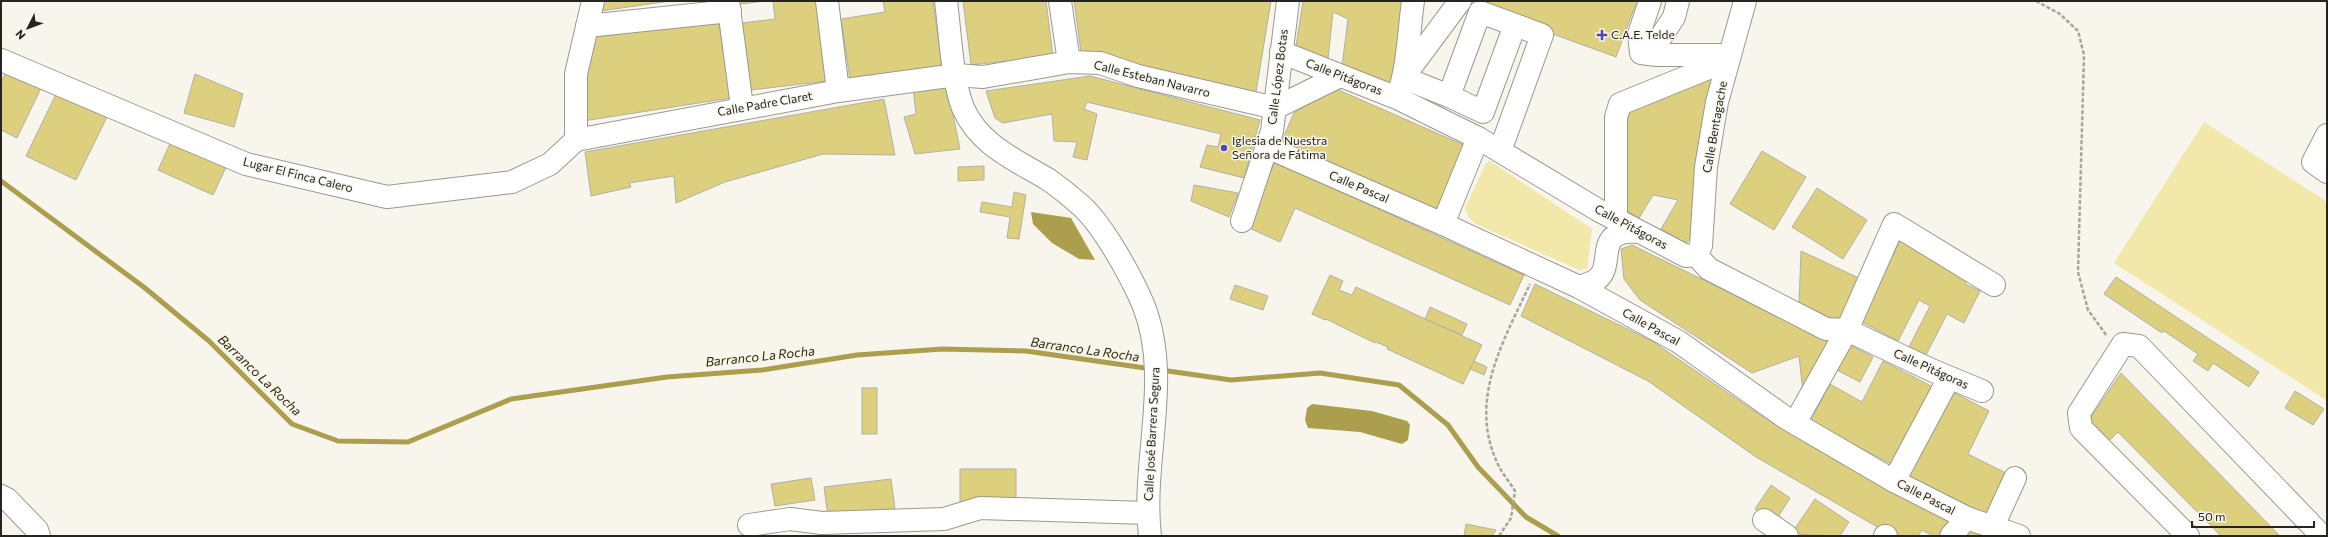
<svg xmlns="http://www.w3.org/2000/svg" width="2328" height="537" font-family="Commissioner,sans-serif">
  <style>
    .green { fill: #f1e8a9 }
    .water { fill: #ab9e4c }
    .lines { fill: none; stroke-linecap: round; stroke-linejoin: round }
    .stream { stroke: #ab9e4c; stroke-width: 5 }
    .building { fill: #dccf7d; stroke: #b2b1a8 }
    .minor-casing { stroke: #9a9990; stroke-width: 24 }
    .path { stroke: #a6a59e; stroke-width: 2.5; stroke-dasharray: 4 2; stroke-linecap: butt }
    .minor { stroke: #fff; stroke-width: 22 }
    .poi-dot { fill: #4f45bc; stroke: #f7f5ec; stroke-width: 1.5 }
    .labels { text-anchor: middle; stroke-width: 3; stroke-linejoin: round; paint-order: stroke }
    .poi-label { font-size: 12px; fill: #262522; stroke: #f7f5ec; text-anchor: start }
    .street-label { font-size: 12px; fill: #262522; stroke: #f7f5ec }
    .water-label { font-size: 13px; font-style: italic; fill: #312b06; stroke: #f7f5ec }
  </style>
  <rect width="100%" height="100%" fill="#f7f5ec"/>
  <g class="green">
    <path d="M2204 122 2327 202 2326 400 2114 263Z"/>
    <path d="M1490 161 1592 229 1587 269 1579 270 1476 224 1469 218 1465 208 1485 165Z"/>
  </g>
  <g class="water">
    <path d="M1031 212 1071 218 1095 260 1079 259 1052 243 1033 224Z"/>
    <path d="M1312 404 1372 411 1407 421 1410 425 1408 440 1402 444 1360 432 1308 428 1305 420 1307 408Z"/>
  </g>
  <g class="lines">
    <g class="stream">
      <path d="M1 181 145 288 209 341 292 424 338 441 408 442 511 399 667 377 762 370 857 355 942 349 1026 351 1152 369"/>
      <path d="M1161 370 1231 380 1320 373 1399 385 1448 425 1478 467 1526 517 1558 536"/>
    </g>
  </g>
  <g class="building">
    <path d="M597 1H670L594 12Z"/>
    <path d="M739 1H766L740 4Z"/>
    <path d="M773 1H817L827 81 751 90 742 23 775 19Z"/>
    <path d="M883 1H933L942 66 850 80 841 19 885 12Z"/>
    <path d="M963 1H1046L1053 56 971 65Z"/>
    <path d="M1074 1H1271L1256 92 1081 52Z"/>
    <path d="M1303 1H1405L1393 85 1342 66 1348 19 1333 12 1328 59 1296 46Z"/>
    <path d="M1478 1H1643L1640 8 1635 6 1616 57 1476 6Z"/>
    <path d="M718 19 731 98 583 121 589 36Z"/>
    <path d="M8 67 43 84 17 138 1 130V83Z"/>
    <path d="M1714 73 1693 236 1686 243 1661 229 1678 200 1653 195 1639 218 1627 211V109Z"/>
    <path d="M195 74 243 94 234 127 184 113Z"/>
    <path d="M1090 76 1260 120 1244 178 1200 167 1207 145 1218 147 1221 134 1087 102 1084 109 1097 114 1087 160 1073 157 1077 142 1054 141 1052 114 1003 123 995 118 986 91Z"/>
    <path d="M947 85 960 149 915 154 904 117 916 114 913 88Z"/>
    <path d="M1334 88 1466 146 1437 213 1280 145 1294 113Z"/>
    <path d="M58 90 108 115 76 180 26 156Z"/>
    <path d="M884 99 895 155 823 154 725 182 676 203 674 176 629 183 631 187 591 196 585 152Z"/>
    <path d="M173 137 228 163 213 195 158 170Z"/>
    <path d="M1762 151 1806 177 1774 230 1730 204Z"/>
    <path d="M1275 162 1524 275 1510 305 1295 208 1280 242 1247 227Z"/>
    <path d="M984 166V180L958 181V167Z"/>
    <path d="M1194 185 1238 193 1229 217 1191 201Z"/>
    <path d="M1817 188 1867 220 1843 259 1792 227Z"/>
    <path d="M1014 192 1026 195 1019 239 1007 238 1010 217 980 212 982 202 1012 207Z"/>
    <path d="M1900 241 1969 276 1965 284 1980 291 1964 323 1947 314 1926 355 1909 347 1930 306 1919 300 1898 341 1860 321Z"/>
    <path d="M1632 245 1828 341 1803 392 1799 356 1752 373 1640 300 1624 279 1621 249Z"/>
    <path d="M1801 251 1859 278 1839 322 1799 303Z"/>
    <path d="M1330 275 1343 281 1339 290 1352 295 1356 287 1482 345 1463 384 1387 349 1388 347 1376 342 1375 343 1326 319 1325 320 1312 314Z"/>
    <path d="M2116 277 2259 372 2249 387 2213 363 2208 371 2193 361 2198 354 2164 331 2162 333 2104 294Z"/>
    <path d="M1535 284 1652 341 1763 417 1840 463 1956 521 1943 536H1933L1922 530 1918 536H1893L1756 457 1648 381 1521 316Z"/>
    <path d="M1235 285 1268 296 1263 310 1230 299Z"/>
    <path d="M1430 307 1467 324 1462 335 1425 319Z"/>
    <path d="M1850 345 1873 357 1860 382 1837 370Z"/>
    <path d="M1474 361 1487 367 1484 375 1470 369Z"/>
    <path d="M1883 361 1935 388 1895 466 1810 422 1830 384 1862 402Z"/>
    <path d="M2121 373 2280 536H2221L2118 432 2107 443 2087 423Z"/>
    <rect x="862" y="388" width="15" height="46"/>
    <path d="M1951 391 1989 411 1968 454 2010 475 1988 518 1908 478Z"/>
    <path d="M2295 391 2324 409 2313 425 2285 408Z"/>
    <rect x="960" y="469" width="56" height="34"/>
    <path d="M811 478 815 500 775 506 771 484Z"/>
    <path d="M891 479 895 509 828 517 824 487Z"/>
    <path d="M1771 485 1790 498 1775 522 1755 509Z"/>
    <path d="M1815 499 1849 522 1840 536 1791 534Z"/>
    <path d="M1466 524 1496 530 1492 536H1464Z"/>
    <path d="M1969 526 1995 536H1960Z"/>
  </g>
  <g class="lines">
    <g class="minor-casing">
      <g id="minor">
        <path d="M728 1 742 107"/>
        <path d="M827 1 838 91"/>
        <path d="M946 1C950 32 952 80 963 108 980 146 1016 160 1049 180 1059 187 1069 195 1078 203 1101 221 1131 276 1143 304 1173 378 1141 459 1150 536"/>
        <path d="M1060 1 1069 62"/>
        <path d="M1650 1 1639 34 1641 53 1657 55"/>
        <path d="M1678 1 1674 17 1655 46 1657 55H1721L1726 57"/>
        <path d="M587 26 730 11"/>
        <path d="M1281 52 1397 98 1478 138 1598 210 1686 256 1696 255"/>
        <path d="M1 60 246 164 387 197 512 182 550 164 576 140"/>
        <path d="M1405 75 1460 1"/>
        <path d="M1404 78 1449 96 1483 112 1515 25"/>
        <path d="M1399 92C1408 66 1409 30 1413 1"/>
        <path d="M1449 96 1480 12 1542 35 1500 151"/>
        <path d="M2327 135 2313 162 2327 172"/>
        <path d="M576 140 838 91 956 75 983 77 1069 62 1100 63 1138 76 1275 108 1340 76"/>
        <path d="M576 140V74L593 1"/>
        <path d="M1267 147 1443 224 1579 287 1679 342 1786 418 1894 481 1967 518 2019 536"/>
        <path d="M1616 220V117L1620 104 1711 67 1726 69"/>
        <path d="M1242 221 1272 131 1288 1"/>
        <path d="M1443 224 1478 138"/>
        <path d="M1696 255 1709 269 1826 329 1847 330 1929 369 1982 391"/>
        <path d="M1696 255 1701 246 1706 167 1717 102 1745 1"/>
        <path d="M1579 287C1585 285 1592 283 1596 280 1617 266 1591 228 1639 232"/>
        <path d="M1795 423 1847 330 1894 224 1994 285"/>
        <path d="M1894 481 1949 378"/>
        <path d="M1 496 7 499 37 530 39 536"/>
        <path d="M1764 520 1787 536"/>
        <path d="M749 525 790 519 822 523 944 519 980 508 1147 513"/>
        <path d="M1993 526 2015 478"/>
        <path d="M1885 536H1886"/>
        <path d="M1951 536 1967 518"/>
        <path d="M2188 536 2081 428 2079 413 2123 344 2139 346 2322 536"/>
      </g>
    </g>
    <g class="path">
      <path d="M2036 1 2060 14 2078 31 2084 55 2078 272 2088 310 2107 336"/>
      <path d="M1499 536 1511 518 1515 491C1509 481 1500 471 1496 460 1469 398 1504 340 1530 284"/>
    </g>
    <use href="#minor" class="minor"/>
  </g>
  <g class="poi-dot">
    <path d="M1600 29h4v4h4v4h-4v4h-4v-4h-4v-4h4z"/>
    <circle cx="1224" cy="148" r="4"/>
  </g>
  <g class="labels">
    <g class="poi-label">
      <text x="1611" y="39">C.A.E. Telde</text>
      <text x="1232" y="145">Iglesia de Nuestra<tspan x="1232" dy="14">Señora de Fátima</tspan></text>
    </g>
    <g class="street-label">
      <text transform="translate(1278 77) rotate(-83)" y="4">Calle López Botas</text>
      <text transform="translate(1344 77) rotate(21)" y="4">Calle Pitágoras</text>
      <text transform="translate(1152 79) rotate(14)" y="4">Calle Esteban Navarro</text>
      <text transform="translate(765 104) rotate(-10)" y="4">Calle Padre Claret</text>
      <text transform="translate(1715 127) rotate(-80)" y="4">Calle Bentagache</text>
      <text transform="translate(298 175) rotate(14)" y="4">Lugar El Finca Calero</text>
      <text transform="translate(1359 187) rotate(23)" y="4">Calle Pascal</text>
      <text transform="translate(1631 227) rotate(28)" y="4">Calle Pitágoras</text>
      <text transform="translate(1651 327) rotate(29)" y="4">Calle Pascal</text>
      <text transform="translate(1931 369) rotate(24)" y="4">Calle Pitágoras</text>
      <text transform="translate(1152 434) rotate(-87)" y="4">Calle José Barrera Segura</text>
      <text transform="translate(1926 497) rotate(27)" y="4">Calle Pascal</text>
    </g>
    <g class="water-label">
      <text transform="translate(1085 349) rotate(8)" y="5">Barranco La Rocha</text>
      <text transform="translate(760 356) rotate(-6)" y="5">Barranco La Rocha</text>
      <text transform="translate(260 375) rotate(44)" y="5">Barranco La Rocha</text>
    </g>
  </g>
  <rect width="2328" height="537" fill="none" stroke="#262522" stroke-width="4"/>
  <g transform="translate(28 28) rotate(228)" stroke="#f7f5ec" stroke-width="3" paint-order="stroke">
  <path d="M0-3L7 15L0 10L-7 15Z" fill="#262522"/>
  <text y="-6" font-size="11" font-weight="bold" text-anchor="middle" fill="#262522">N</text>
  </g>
  <path d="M2192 521v6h122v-6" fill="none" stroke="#262522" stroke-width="2"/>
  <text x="2198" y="521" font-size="12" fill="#262522" stroke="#f7f5ec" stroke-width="3" paint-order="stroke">50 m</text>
</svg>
